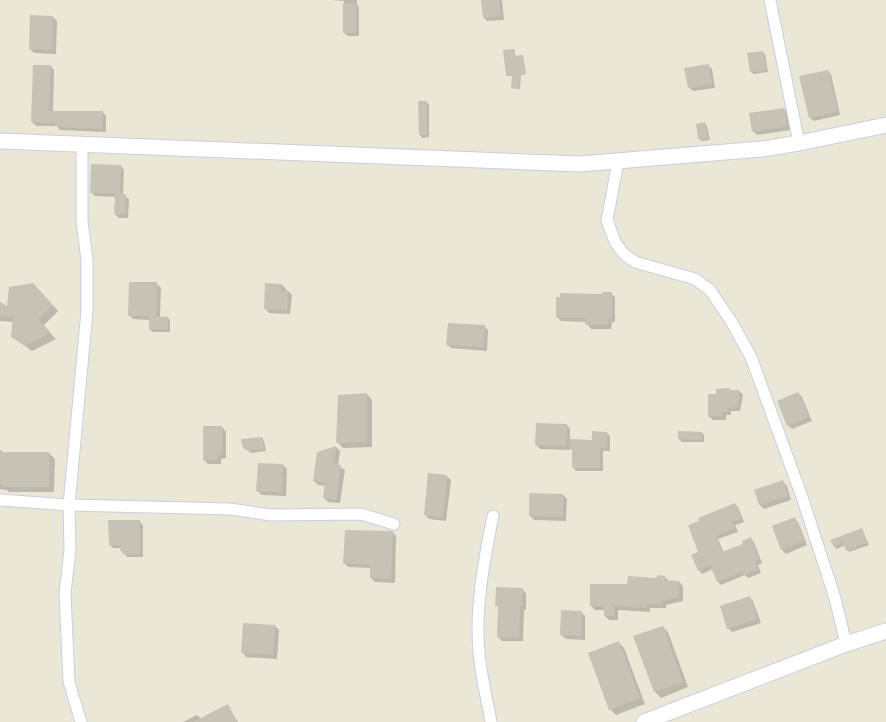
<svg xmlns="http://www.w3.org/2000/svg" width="886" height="722" font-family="'Open Sans',sans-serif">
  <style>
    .shadow { fill: #0003 }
    .building { fill: #c6c3b6 }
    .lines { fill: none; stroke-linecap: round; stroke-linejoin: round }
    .street-casing { stroke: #cccce2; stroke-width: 13 }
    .secondary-casing { stroke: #cccce2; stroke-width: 17 }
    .street { stroke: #fff; stroke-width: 11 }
    .secondary { stroke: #fff; stroke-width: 15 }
  </style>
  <rect width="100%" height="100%" fill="#ebe7d6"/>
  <g class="shadow">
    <path d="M331 0H357V5L359 8V36H348L344 33V1Z"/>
    <path d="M482 0H502L504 20 487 21 484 18Z"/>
    <path d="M53 17 57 21 56 54 34 53 30 49Z"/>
    <path d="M514 50 516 57H523L526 74 521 75 520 89 512 88 513 76H507Z"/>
    <path d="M762 52 765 54 768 72 754 74 751 72Z"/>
    <path d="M708 65 712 69 715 88 693 91 688 87Z"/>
    <path d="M51 66 54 70 53 112H103L106 116V132L60 130 57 126H36L32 122Z"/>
    <path d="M828 71 831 74 840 115 814 121 810 118Z"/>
    <path d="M419 102H426L429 104V137L422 138 420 135Z"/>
    <path d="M784 109 788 113 791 130 757 135 753 131Z"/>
    <path d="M705 123 707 126 710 140 702 141 699 139Z"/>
    <path d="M121 166 124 170 123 195 129 199 128 218H119L115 214 116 197 95 196 91 192Z"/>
    <path d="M156 283 161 288 160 317 168 318 170 320V332H152L150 329V320L133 319 129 315Z"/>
    <path d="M32 284 58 311 43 326 56 339 32 351 12 336 13 322 0 321V303L8 307Z"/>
    <path d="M266 284 282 285 286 289V292L288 291 292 295 290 314 269 313 265 308Z"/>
    <path d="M611 293 615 297V322H612L611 329H591L586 322 561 321 557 317Z"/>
    <path d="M484 326 488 330 487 351 451 348 447 344Z"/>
    <path d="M739 391 743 395 740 411H731V415H726V420H713L709 416Z"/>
    <path d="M798 393 802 397 812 421 792 429 788 425Z"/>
    <path d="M367 394 372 400V447L343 448 337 442Z"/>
    <path d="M566 424 570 429V440L593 441 607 433 610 436V451H603V471H576L573 467V451L570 448V450L540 449 536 445Z"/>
    <path d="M204 427H222L226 432V458L221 459V464H208L204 460Z"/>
    <path d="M679 432 702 433 704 435V442H682L679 439Z"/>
    <path d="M262 438 264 441 266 451 251 453 244 448Z"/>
    <path d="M336 447 340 451 338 466 345 470 340 503 328 502 324 498 326 486 318 485 314 481Z"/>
    <path d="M0 450 5 453H49L55 459 54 492H9L7 490 0 489Z"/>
    <path d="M283 465 287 469 286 496 262 495 257 491Z"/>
    <path d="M446 476 451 480 446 521 429 519 425 515Z"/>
    <path d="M783 482 787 486 791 500 764 509 760 505 755 490Z"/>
    <path d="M530 494 563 495 567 499 566 521 534 520 530 516Z"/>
    <path d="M735 504 738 507 744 522 735 525 738 532 718 539 724 553 744 544 750 538 754 542 762 563 758 565 761 573 748 578 745 575 721 585 718 582 713 569 702 574 699 570V552Z"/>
    <path d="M794 518 798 522 807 545 786 554 782 550 773 526Z"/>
    <path d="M139 521 143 525V557H127L121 550V548H113L110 545Z"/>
    <path d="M862 529 869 545 849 552 845 545 837 549 834 547Z"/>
    <path d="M392 532 396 536 395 583 375 582 371 578V568L348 567 344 563Z"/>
    <path d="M665 577 669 581 679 582 683 586V601L670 604 666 605V608H650V612L618 610V620H609L605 616V610H595L591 606 628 585Z"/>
    <path d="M522 589 526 593V610H524L523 641H502L498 637 499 608 496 605Z"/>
    <path d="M749 597 753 601 761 623 732 632 728 628Z"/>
    <path d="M581 612 585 616V640L566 639 561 635Z"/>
    <path d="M244 624 275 626 279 630 277 659 246 657 242 652Z"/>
    <path d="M663 627 668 632 688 687 661 698 655 692 635 637Z"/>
    <path d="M618 642 624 648 645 704 616 715 610 709Z"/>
    <path d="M227 705 238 722H183L197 715 201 719Z"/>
  </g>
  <g class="building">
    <path d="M481 0H499L501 16 483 18Z"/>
    <rect x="343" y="3" width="13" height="30"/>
    <path d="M30 15 53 16 52 50 29 49Z"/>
    <path d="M515 49V56L523 55 526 74 520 75 519 89 511 88 512 76H506L503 50Z"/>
    <path d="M763 51 766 70 750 72 747 53Z"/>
    <path d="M709 64 712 84 688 88 684 68Z"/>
    <path d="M33 65H51L49 111H103L102 129 74 128 55 126V123L31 122Z"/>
    <path d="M828 70 838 112 809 118 799 76Z"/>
    <path d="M418 101H427V135H419Z"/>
    <path d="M784 108 787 126 752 132 749 113Z"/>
    <path d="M705 122 708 138 698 139 696 124Z"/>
    <path d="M91 164 121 165 120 194 90 193Z"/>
    <path d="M115 194H126L125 214H114Z"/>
    <path d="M129 282H157L156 316H128Z"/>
    <path d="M33 283 53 305 38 319 51 333 25 346 11 337 13 317 0 316V302L7 306 9 287Z"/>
    <path d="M265 283 282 284 281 292 288 290 287 310 264 309Z"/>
    <path d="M602 292H612V319H608V325H585V318H556V297H560V293L602 294Z"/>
    <path d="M149 316 168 317V330L149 329Z"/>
    <path d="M448 323 485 325 483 347 446 345Z"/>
    <path d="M730 388V390H739V400L737 401V407L727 408 728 412H722V416L708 417V394H716V389Z"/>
    <path d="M798 392 809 417 787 426 777 401Z"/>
    <path d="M367 393V442L336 443 338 395Z"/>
    <path d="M536 423 567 424 566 446 535 445Z"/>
    <path d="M203 426H222V454L217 455 218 460H203Z"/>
    <path d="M592 431 607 432V448H600V468H572V449H569L570 439 592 440Z"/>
    <path d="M678 431 702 432V440L678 439Z"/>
    <path d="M262 437 264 449 248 451 243 448 241 439Z"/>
    <path d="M336 446 334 464 341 465 336 500 323 498 325 483 313 481 317 452Z"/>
    <path d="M0 452H49V487H3V485L0 484Z"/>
    <path d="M258 463 283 464 282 492 256 491Z"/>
    <path d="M428 473 447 475 443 517 424 515Z"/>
    <path d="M783 480 788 496 759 505 754 490Z"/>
    <path d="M529 493 563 494V517L529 516Z"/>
    <path d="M735 503 741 518 732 522 735 528 716 536 722 552 743 544 742 541 751 537 759 559 755 561 758 570 744 575 742 572 717 582 710 565 698 571 691 555 698 552 688 525 699 521 698 518Z"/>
    <path d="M795 517 804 541 781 550 772 526Z"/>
    <path d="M108 520H140V554H122L123 551H120L121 545H109Z"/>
    <path d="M862 528 867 543 846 551 843 542 834 547 830 540Z"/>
    <path d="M345 530 393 531 391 579 370 578V565L343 563Z"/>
    <path d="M658 575 665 576V580L679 581V597L665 600 662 601V604H647L646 608 614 606V616H604V606H590V584H627L628 576 656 578Z"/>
    <path d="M496 587 523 588 522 606H520L519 638 497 637 498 606H495Z"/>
    <path d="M750 596 757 619 727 629 720 606Z"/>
    <path d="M561 610 582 611 581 636 560 635Z"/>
    <path d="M243 623 275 625 273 655 241 653Z"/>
    <path d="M663 626 683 682 654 692 633 636Z"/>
    <path d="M619 641 640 698 609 710 588 653Z"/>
    <path d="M228 704 237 722H193Z"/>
  </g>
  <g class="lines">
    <g class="street-casing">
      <g id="street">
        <path d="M770 0 799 143"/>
        <path d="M618 162 607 220 615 242 624 254 635 262 695 279 710 290 731 321 751 357 802 497 835 598 846 644"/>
        <path d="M0 500 69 505 230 509 271 515 361 514 394 524"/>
        <path d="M81 722 69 682 65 593 70 550 69 505 87 311V260L82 221V144"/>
        <path d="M491 722C487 699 481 676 479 653 475 608 484 560 493 516"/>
      </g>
    </g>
    <g class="secondary-casing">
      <g id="secondary">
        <path d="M0 141 580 164 762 149 799 143 886 125"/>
        <path d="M644 722 846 644 886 631"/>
      </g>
    </g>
    <use href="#street" class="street"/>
    <use href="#secondary" class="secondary"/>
  </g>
</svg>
